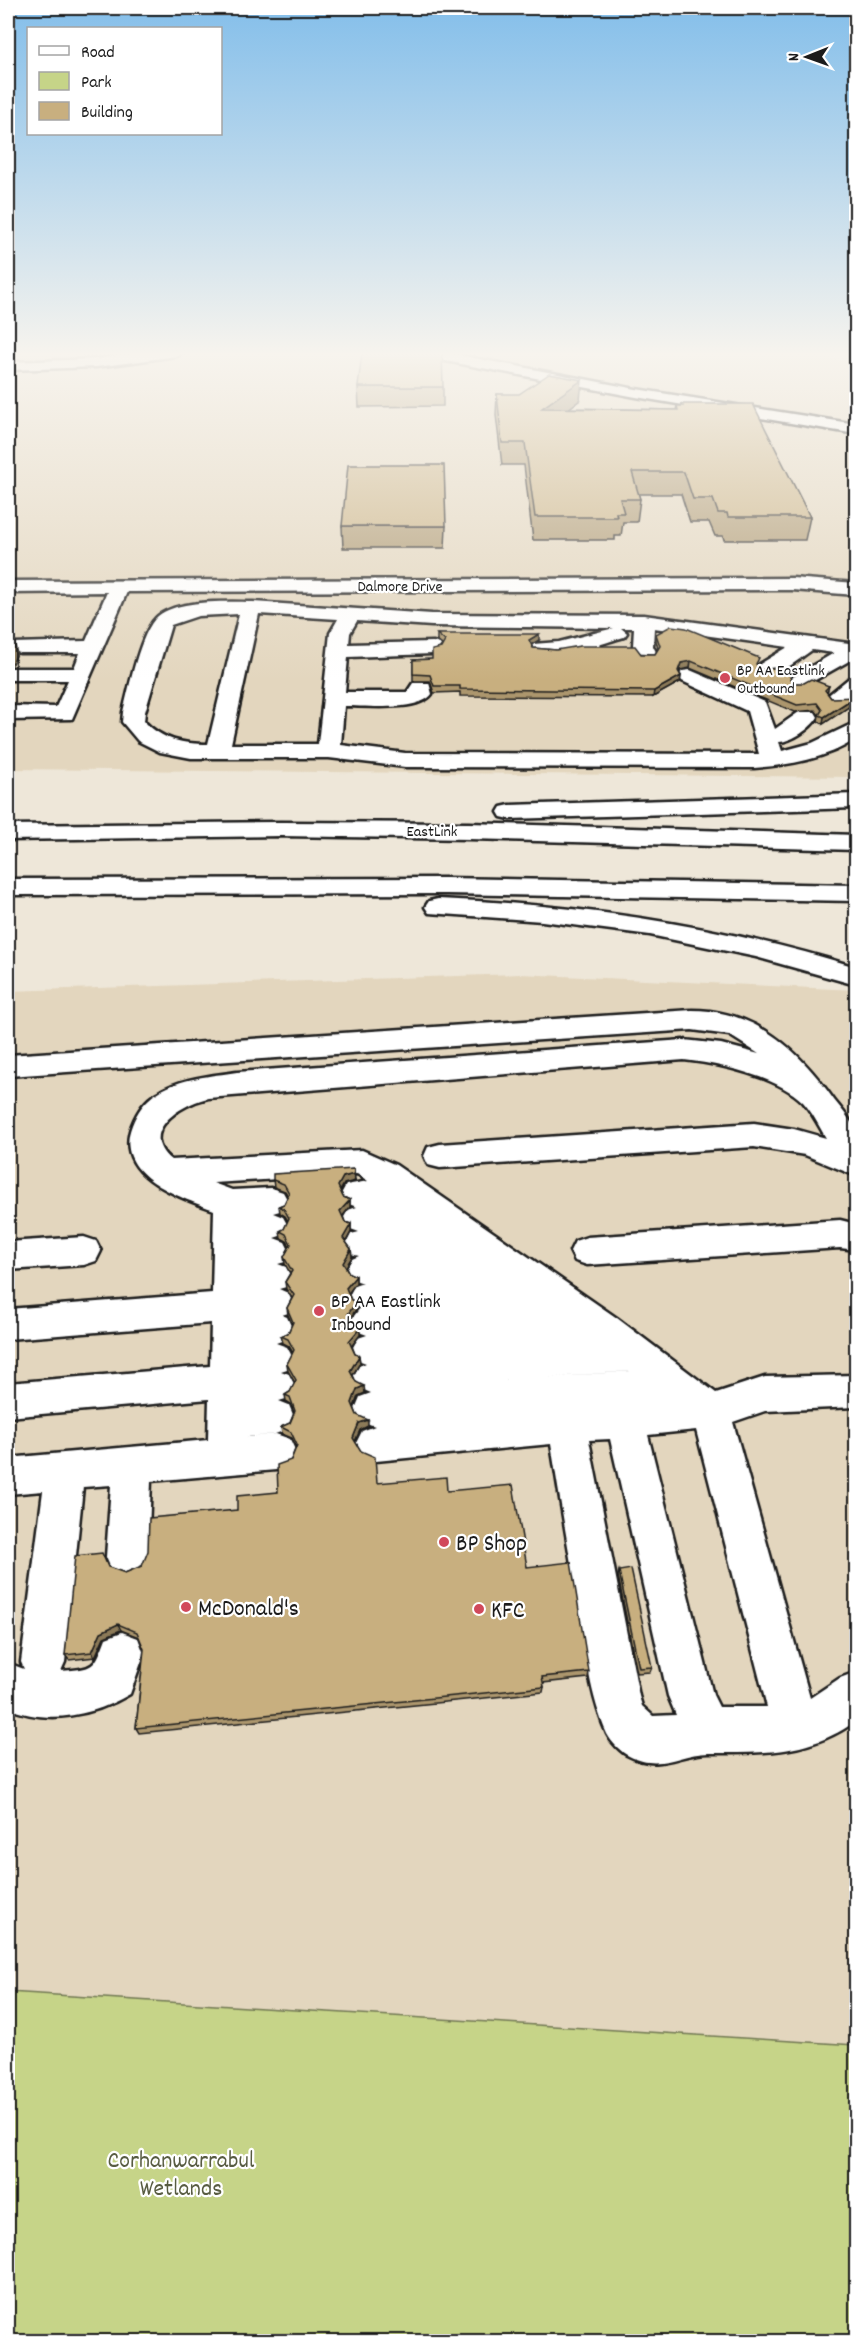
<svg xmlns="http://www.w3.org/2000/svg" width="864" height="2349" font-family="Dekko,sans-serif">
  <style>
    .built { fill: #e3d6be }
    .green { fill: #c6d488; stroke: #717852; stroke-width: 1.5 }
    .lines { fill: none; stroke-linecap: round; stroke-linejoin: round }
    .minor-casing { stroke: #1c1c1c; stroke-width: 5 }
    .highway-casing { stroke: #1c1c1c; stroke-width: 5 }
    .minor { fill: #fff; fill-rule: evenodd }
    .highway { fill: #fff; fill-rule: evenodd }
    .wall { fill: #ac966d; stroke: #1c1c1c; stroke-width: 1.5 }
    .shaded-wall { fill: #8c7a59; stroke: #1c1c1c; stroke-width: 1.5 }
    .building { fill: #c8af7f; stroke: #1c1c1c; stroke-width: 1.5 }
    .poi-dot { fill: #d1495b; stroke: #fff; stroke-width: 2 }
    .labels { text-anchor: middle; stroke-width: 4.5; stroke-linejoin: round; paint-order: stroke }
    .far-street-label { font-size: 16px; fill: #1c1c1c; stroke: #fff }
    .far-poi-label { font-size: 16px; fill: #1c1c1c; stroke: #fff; text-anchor: start }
    .poi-label { font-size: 20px; fill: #1c1c1c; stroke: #fff; text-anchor: start }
    .near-poi-label { font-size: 24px; fill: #1c1c1c; stroke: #fff; text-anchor: start }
    .near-park-label { font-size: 24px; fill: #585c42; stroke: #fff }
  </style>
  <rect width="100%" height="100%" fill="#eee7d9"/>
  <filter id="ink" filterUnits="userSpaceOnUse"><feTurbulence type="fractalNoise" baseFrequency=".0167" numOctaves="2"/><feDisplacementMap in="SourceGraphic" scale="12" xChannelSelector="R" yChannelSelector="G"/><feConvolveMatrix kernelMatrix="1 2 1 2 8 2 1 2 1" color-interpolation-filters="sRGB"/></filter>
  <g filter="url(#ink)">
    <g class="built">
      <path d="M781 352 856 362V777L8 769V353Z"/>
      <path d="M520 974 856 990V2045L8 1992V991Z"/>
    </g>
    <path class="green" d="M8 1992 856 2045V2341H8Z"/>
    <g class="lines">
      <g class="minor-casing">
        <g id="minor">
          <path d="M143 352H184L177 356 96 367 8 370V362L96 359Z"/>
          <path d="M412 352H443L636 389 856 424V434L636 397 419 356Z"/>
          <path d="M792 578 856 583V595L792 590 127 592 72 719 8 720V706L56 707 68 680H8V668H74L80 653H20L13 651 10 647 13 643 86 641 107 592 8 593V581Z"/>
          <path d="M253 602 432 614 644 615 856 644V657L801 688 793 687 790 682 793 677 834 653 812 650C797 660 779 678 760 674L757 669 760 664 788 647 654 628 653 646 657 654 654 658H640L633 646 634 628H621L627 633 624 637C596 645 562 660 533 652L530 648 533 644 559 642 614 628 432 626 357 621 350 633 349 644 433 642 440 644 443 648 440 652 433 654 348 657 345 692H407L413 683H429L432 694C419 712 366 706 344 706L341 745 405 753 759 754 747 711 682 681 679 676 682 671 690 670 765 702 775 729 799 712H815L818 717C810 729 793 741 779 742L782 751 812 743 856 722V739C827 759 789 765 754 768L405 767 329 758H191L160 752 138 741 122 722 123 712C129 689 140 631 158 616 179 599 228 602 253 602ZM239 614 208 744C183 744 162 740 144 721L145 712 171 625 198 616ZM259 614 338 619 330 633 318 744H231Z"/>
          <path d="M856 678V694L845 702H829L826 697 848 679Z"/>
          <path d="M692 1010C756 1010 799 1050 834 1100 841 1109 854 1123 856 1134 860 1147 856 1164 856 1176L805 1155 754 1147 440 1168 428 1165 424 1156 428 1147 440 1144 754 1123 794 1129 826 1138C819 1126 812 1112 803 1102 777 1076 719 1064 684 1060L208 1098C181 1104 137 1132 171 1160L362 1150 396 1165 617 1318 716 1393 765 1377 856 1375V1407L765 1411 733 1422 810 1698 840 1678 856 1672V1721C809 1755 764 1753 709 1753 679 1753 661 1772 629 1756 622 1753 611 1742 607 1734 590 1696 586 1655 580 1615 570 1558 560 1501 551 1444L376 1461 362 1455 356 1443 362 1431 375 1426 360 1421 355 1409 360 1397 371 1393 359 1388 353 1377 359 1366 366 1363 358 1360 352 1349 358 1338 367 1335 356 1331 351 1320 360 1308 354 1306 349 1296 354 1286 363 1283 352 1279 346 1269 352 1259 359 1256 351 1254 346 1244 351 1234 359 1232 348 1228 343 1219 348 1210 357 1207 346 1203 341 1194 346 1185 368 1181 357 1174 213 1183 232 1190 271 1188 283 1192 288 1201 283 1210 273 1213 283 1217 288 1226 283 1235 274 1238 285 1242 290 1252 285 1262 278 1264 286 1267 291 1277 286 1287 279 1289 288 1293 293 1303 288 1313 282 1315 287 1317 292 1328 287 1339 276 1343 287 1347 293 1358 287 1369 281 1371 289 1374 295 1386 289 1398 279 1401 289 1405 294 1417 289 1429 275 1434 247 1437 276 1434 290 1439 296 1452 290 1465 276 1470 151 1481 148 1557 142 1571 127 1577 112 1571 106 1557 111 1485 83 1487 65 1662 61 1671C95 1668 94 1669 106 1638L122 1632 138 1638 144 1654 130 1694C93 1716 48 1725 8 1708V1663L24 1669 21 1662 43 1491 8 1494V1458L208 1440 209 1399 8 1417V1383L210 1366 211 1323 8 1339V1309L212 1293 214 1210C179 1197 112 1175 132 1125 137 1112 145 1100 157 1093 180 1078 211 1076 237 1072L684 1040 721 1044 759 1054 729 1035 692 1030 8 1076V1055ZM629 1371H630L506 1381ZM696 1430 767 1707H719L713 1695 648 1435ZM610 1439 668 1696 676 1715 653 1716 642 1706 639 1696 589 1440Z"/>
          <path d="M840 1220 856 1224V1250L840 1248 587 1265 575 1261 570 1251 575 1241 587 1237Z"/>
          <path d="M84 1237 96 1241 101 1251 96 1261 84 1265 8 1270V1242Z"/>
        </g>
      </g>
      <g class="highway-casing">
        <g id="highway">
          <path d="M856 794V808L510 819 501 817 498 812 501 807 510 805Z"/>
          <path d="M281 822 469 823 856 835V850L469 839 281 836 8 840V825Z"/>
          <path d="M446 878 856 885V901L446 894 8 895V879Z"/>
          <path d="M438 899C581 905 720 925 856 967V985L756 957 650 935 542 921 429 913 425 907 429 901Z"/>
        </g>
      </g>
      <use href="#minor" class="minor"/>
      <use href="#highway" class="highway"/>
    </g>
    <g class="wall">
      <path d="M358 387H443V406L359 407Z"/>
      <path d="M497 394 580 400 569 408 676 410 677 406H682V404L810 517 805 540H724L723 536H715L709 522H690L681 494H638L640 499 637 522H623L621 536H615V540H533L524 465H502L496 415Z"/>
      <path d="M342 526H446L445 548H343Z"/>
      <path d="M437 634 539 640 531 645 533 648 556 650 655 654 658 649 656 641V634L757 664 761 670 791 671 790 677 794 683 829 686 827 693 831 698 853 704 823 724 818 721 819 715 815 710 795 712 690 668 680 670 679 672 681 676 680 682 653 697 460 696V692L434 693 430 681H413V660L432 659 442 645 437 641Z"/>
      <path d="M354 1169 355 1181 344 1184 340 1190 343 1197 350 1200V1207L343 1216 345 1222 351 1224V1232L346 1242 351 1249 352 1257 346 1267 349 1273 356 1276V1283L348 1293 351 1300 356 1302V1309L350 1319 353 1325 360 1328V1335L352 1346 355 1354 359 1356 360 1363 353 1375 356 1382 365 1393 358 1396 354 1407 357 1415 368 1426 360 1430 355 1441 377 1483 447 1491 527 1567 589 1672 588 1678 543 1683 544 1687 543 1692 139 1733 136 1728 144 1649 139 1637 121 1630 104 1637 95 1657 69 1660 65 1655 108 1567 125 1573 142 1566 237 1510 278 1492 296 1447 292 1438 282 1434 281 1427 290 1423 294 1413 291 1404 286 1401 285 1395 290 1392 295 1383 288 1371 287 1364 293 1353 289 1346 283 1343 281 1336 288 1333 292 1324 288 1315 287 1308 292 1298 286 1289 285 1282 290 1273 285 1264 284 1257 290 1246 287 1241 281 1238 280 1231 284 1229 288 1221 285 1216 280 1213 279 1206 284 1204 288 1196 285 1191 274 1187 273 1180Z"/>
      <path d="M619 1571 652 1667 650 1672 637 1673 618 1576Z"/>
    </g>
    <g class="shaded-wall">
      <path d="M582 380 580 400 541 429 542 408Z"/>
      <path d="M8 618 17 654 11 666H8Z"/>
      <path d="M539 634V640L528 647 529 640Z"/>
      <path d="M691 661 690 668 680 670 677 677 678 671 681 663Z"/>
      <path d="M681 676 680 682 653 697 654 691Z"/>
      <path d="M855 697 853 704 823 724 824 717Z"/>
      <path d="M354 1174 355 1181 344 1184 339 1193 338 1186 343 1177Z"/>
      <path d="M350 1200V1207L341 1218 340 1211Z"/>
      <path d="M351 1224V1232L344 1245 343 1238Z"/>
      <path d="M351 1249 352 1257 344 1270 343 1263Z"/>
      <path d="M356 1276V1283L347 1295 346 1288Z"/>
      <path d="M356 1302V1309L349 1321 348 1314Z"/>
      <path d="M360 1328V1335L350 1348 349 1341Z"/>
      <path d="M359 1356 360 1363 351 1378 350 1371Z"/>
      <path d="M364 1386 365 1393 358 1396 353 1410 352 1403 357 1389Z"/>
      <path d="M368 1420V1426L360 1430 354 1444 353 1438 359 1423Z"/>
      <path d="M118 1624 121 1630 104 1637 95 1657 92 1652 101 1632Z"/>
    </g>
    <g class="building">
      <path d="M362 352H442L443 387H358Z"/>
      <path d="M549 374 582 380 542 408 678 410 677 406H683L682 404H753L810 517H728L727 513H718L713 499H693L684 472H632L640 499H620L624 513H616L617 517H535L525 443H502L497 394H519Z"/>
      <path d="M348 465H444L446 526H342Z"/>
      <path d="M671 626 686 628 759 658 756 664 761 670 781 667 791 671 790 677 794 683H804L811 679 829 686 825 690 831 698 855 697 824 717 819 715 822 710 817 703 797 705 691 661 681 663 678 671 681 676 654 691 460 689V686H434L430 675 413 674V660L432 659V650L441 648 445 641 437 634H539L529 640 533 648 556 650 580 646H635L641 654H655L660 646 656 634Z"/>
      <path d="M354 1169V1174L343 1177 338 1186 343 1197 350 1200 340 1211 345 1222 351 1224 343 1238 351 1249 343 1263 349 1273 356 1276 346 1288 351 1300 356 1302 348 1314 353 1325 360 1328 349 1341 355 1354 359 1356 350 1371 356 1382 364 1386 357 1389 352 1403 357 1415 368 1420 359 1423 353 1438 361 1451 375 1457 377 1483 446 1477 447 1491 513 1485 527 1567 571 1562 589 1672 542 1677 544 1687 136 1728 144 1649 137 1632 118 1624 101 1632 92 1652 65 1655 75 1556 102 1553 108 1567 125 1573 142 1566 148 1551 149 1518 237 1510V1496L278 1492 277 1465 291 1460 297 1445 291 1432 281 1427 290 1423 295 1411 290 1397 285 1395 290 1392 296 1380 287 1364 294 1350 288 1339 281 1336 288 1333 293 1322 287 1308 294 1295 285 1282 292 1271 284 1257 291 1244 286 1234 280 1231 284 1229 289 1218 284 1209 279 1206 284 1204 289 1193 284 1184 273 1180V1174Z"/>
      <path d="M631 1569 652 1667 639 1668 619 1571Z"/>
    </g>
  </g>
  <linearGradient id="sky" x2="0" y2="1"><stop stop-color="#83beea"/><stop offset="0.52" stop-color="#f7f4ee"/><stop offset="1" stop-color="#f7f4ee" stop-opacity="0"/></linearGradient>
  <rect width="864" height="681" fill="url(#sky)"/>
  <g class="poi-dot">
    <circle cx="725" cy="678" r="6"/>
    <circle cx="319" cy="1311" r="6"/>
    <circle cx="444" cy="1542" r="6"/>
    <circle cx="186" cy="1607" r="6"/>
    <circle cx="479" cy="1609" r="6"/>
  </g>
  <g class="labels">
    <g class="far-street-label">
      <text x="400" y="591">Dalmore Drive</text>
      <text x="432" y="836">EastLink</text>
    </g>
    <g class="far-poi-label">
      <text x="737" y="675">BP AA Eastlink<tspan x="737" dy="18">Outbound</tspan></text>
    </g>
    <g class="poi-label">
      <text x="331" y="1307">BP AA Eastlink<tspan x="331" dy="23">Inbound</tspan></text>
    </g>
    <g class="near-poi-label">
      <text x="456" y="1550">BP Shop</text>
      <text x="198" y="1615">McDonald's</text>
      <text x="491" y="1617">KFC</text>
    </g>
    <g class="near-park-label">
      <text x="181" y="2167">Corhanwarrabul<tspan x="181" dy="28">Wetlands</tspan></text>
    </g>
  </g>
  <rect width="864" height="2349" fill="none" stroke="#fff" stroke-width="30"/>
  <rect x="15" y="15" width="834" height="2319" fill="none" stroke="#1c1c1c" stroke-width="2" filter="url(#ink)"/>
  <rect x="27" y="27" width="195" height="108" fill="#ffffff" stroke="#a4a4a4" stroke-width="1.5"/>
  <rect x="39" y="46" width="30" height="9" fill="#ffffff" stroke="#a4a4a4" stroke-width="1.5"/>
  <text x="81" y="57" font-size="18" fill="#1c1c1c">Road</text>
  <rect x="39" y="72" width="30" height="18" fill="#c6d488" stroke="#a4a4a4" stroke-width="1.5"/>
  <text x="81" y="87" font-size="18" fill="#1c1c1c">Park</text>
  <rect x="39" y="102" width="30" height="18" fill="#c8af7f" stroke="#a4a4a4" stroke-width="1.5"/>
  <text x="81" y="117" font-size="18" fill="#1c1c1c">Building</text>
  <g transform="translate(807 57) rotate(269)" stroke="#ffffff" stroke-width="4.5" paint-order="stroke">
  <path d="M0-4.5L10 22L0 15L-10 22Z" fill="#1c1c1c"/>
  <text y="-9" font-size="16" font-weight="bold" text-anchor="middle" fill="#1c1c1c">N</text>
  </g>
</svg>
